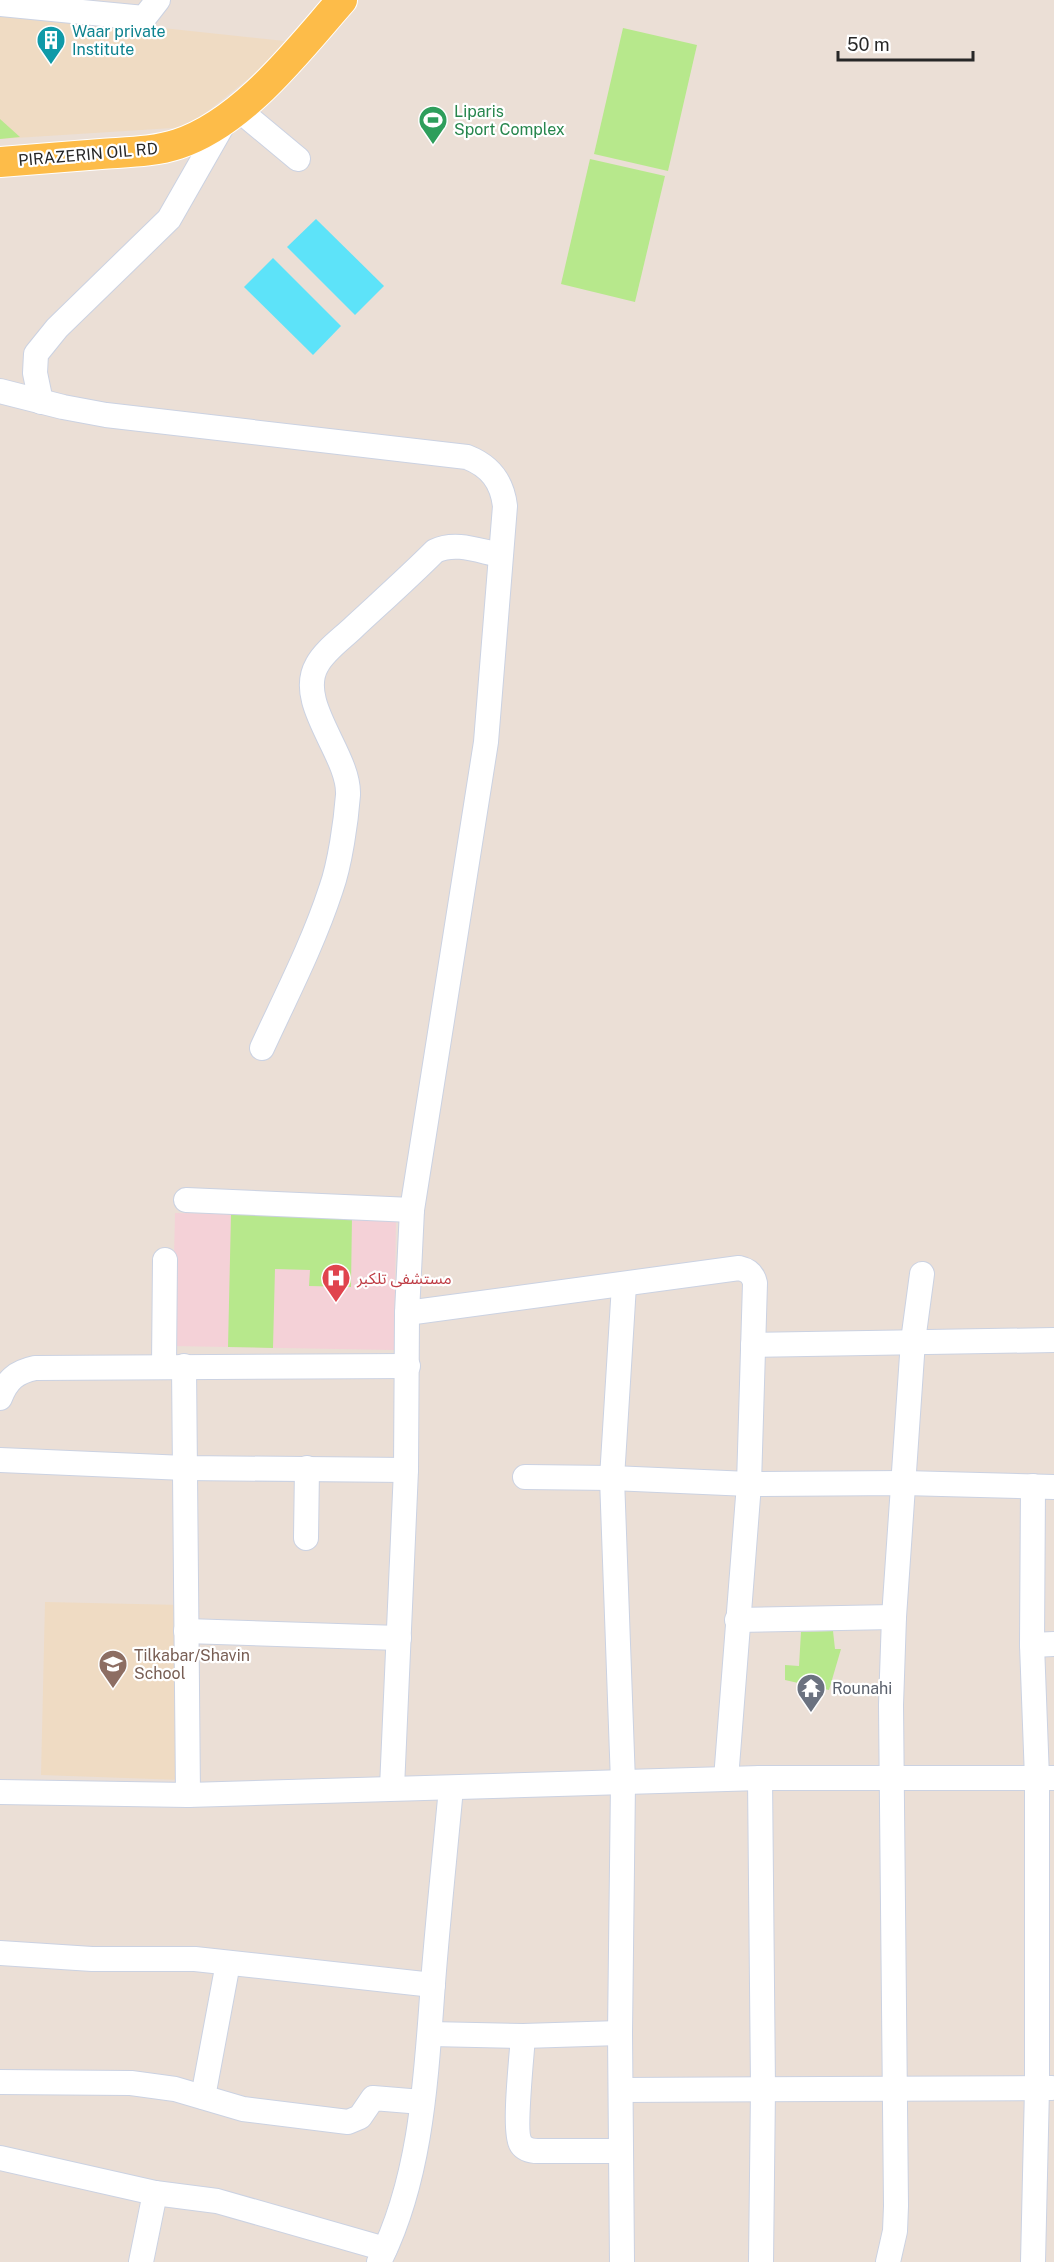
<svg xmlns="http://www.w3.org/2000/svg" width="1054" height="2262" font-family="'Public Sans','Noto Sans Arabic',sans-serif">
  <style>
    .education { fill: #efdbc3 }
    .medical { fill: #f4d1d7 }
    .green { fill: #b7e88c }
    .water { fill: #5de3f9 }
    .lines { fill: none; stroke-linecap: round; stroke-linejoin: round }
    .minor-casing { stroke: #cbd2e2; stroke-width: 26 }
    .major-casing { stroke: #fff; stroke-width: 32 }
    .minor { stroke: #fff; stroke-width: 24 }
    .major { stroke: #fdbc49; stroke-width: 30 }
    .labels { text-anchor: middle; stroke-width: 4.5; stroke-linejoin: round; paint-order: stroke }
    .culture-label { font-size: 16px; fill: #0d838f; stroke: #fff; text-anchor: start }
    .leisure-label { font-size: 16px; fill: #27864d; stroke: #fff; text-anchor: start }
    .street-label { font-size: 16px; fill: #272727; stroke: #fff }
    .health-label { font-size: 16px; fill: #be3a42; stroke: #fff; text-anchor: start }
    .education-label { font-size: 16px; fill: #785e54; stroke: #fff; text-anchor: start }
    .worship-label { font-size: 16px; fill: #5b616d; stroke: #fff; text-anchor: start }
  </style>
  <rect width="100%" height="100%" fill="#ebdfd6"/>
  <g class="education">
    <path d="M0 16 144 26 294 42 188 127 0 139Z"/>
    <path d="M45 1602 182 1605V1780L41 1775Z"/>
  </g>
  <path class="medical" d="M175 1213 396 1217 394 1350 172 1346Z"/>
  <g class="green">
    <path d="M623 28 697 45 668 171 594 154Z"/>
    <path d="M0 119 20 137 0 139Z"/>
    <path d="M590 159 665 176 635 302 561 284Z"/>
    <path d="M231 1214 352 1216 351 1287 309 1286 310 1270 275 1269 273 1348 228 1347Z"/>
    <path d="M833 1631 835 1649H841L829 1690 785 1680V1665L799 1666 801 1632Z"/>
  </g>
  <g class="water">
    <path d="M316 219 384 286 355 315 287 247Z"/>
    <path d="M273 258 341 326 313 355 244 287Z"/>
  </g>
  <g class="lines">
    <g class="minor-casing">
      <g id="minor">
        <path d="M0 4 144 18 158 0"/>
        <path d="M239 110 298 159"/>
        <path d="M0 391 63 407 106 415 467 457C490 466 502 481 505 506L486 742 412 1210 407 1313 406 1470 392 1788"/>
        <path d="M41 402 35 373 36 354 57 328 169 219 225 121"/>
        <path d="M262 1048C286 996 313 944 331 889 340 864 346 821 348 795 350 755 295 703 317 665 325 650 343 638 355 626 382 601 409 577 435 551 456 541 479 551 500 555"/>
        <path d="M186 1200 412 1210"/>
        <path d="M407 1313 739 1268C748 1270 753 1274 755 1283L749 1484 726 1779"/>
        <path d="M753 1345 1054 1340"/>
        <path d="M164 1366 165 1260"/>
        <path d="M184 1366 188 1795"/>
        <path d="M0 1398C7 1380 16 1372 35 1368L408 1366"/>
        <path d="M0 1460 185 1468 406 1470"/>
        <path d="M525 1477 612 1478 749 1484 904 1483 1054 1487"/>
        <path d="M1033 1486 1032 1645 1037 1778V2088L1033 2262"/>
        <path d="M306 1538 307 1468"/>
        <path d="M737 1620 894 1617"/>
        <path d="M186 1631 399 1638"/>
        <path d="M1032 1645 1054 1644"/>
        <path d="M760 1778 763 2088 761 2262"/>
        <path d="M0 1792 188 1795 760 1778H1054"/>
        <path d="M0 1953 92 1959H195L433 1985"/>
        <path d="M430 2034 523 2036 620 2033"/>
        <path d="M523 2036C522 2054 513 2133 521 2144 525 2150 531 2151 538 2151H621"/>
        <path d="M0 2082 131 2083 175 2089 243 2109 348 2122 360 2117 373 2098 422 2102"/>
        <path d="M622 2090 1052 2088"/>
        <path d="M203 2097 228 1963"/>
        <path d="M0 2158 155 2193 217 2201 385 2249"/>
        <path d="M141 2262 155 2193"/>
        <path d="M379 2262C422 2177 426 2077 433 1983 438 1918 445 1853 451 1788"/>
        <path d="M622 2262 620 2033 623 1782 612 1478 624 1285"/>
        <path d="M888 2262 895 2231 896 2206 891 1705 894 1617 913 1341 922 1274"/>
      </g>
    </g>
    <g class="major-casing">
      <path id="major" d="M0 162C34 159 67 157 101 154 127 152 154 152 178 144 244 122 298 50 342 0"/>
    </g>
    <use href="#minor" class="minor"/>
    <use href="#major" class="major"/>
  </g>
  <defs>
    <g id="building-pin" transform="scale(1.5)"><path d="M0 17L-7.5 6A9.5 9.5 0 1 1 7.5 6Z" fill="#0f9aa8" stroke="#fff"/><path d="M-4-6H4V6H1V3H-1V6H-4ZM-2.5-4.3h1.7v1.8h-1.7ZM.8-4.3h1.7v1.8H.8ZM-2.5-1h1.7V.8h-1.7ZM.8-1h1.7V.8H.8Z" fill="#fff"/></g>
    <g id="stadium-pin" transform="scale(1.5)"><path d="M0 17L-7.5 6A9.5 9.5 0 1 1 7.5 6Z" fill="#2e9e5b" stroke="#fff"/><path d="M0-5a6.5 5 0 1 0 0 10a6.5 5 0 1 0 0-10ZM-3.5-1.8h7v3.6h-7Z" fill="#fff"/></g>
    <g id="hospital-pin" transform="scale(1.5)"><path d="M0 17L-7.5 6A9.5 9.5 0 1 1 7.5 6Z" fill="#e0444e" stroke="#fff"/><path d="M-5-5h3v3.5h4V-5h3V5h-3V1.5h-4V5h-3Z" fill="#fff"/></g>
    <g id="school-pin" transform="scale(1.5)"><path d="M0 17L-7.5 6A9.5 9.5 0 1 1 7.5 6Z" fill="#8d6e63" stroke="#fff"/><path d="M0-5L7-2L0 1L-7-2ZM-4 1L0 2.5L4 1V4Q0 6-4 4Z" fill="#fff"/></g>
    <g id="temple-pin" transform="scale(1.5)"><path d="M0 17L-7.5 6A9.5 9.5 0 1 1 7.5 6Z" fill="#6b7280" stroke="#fff"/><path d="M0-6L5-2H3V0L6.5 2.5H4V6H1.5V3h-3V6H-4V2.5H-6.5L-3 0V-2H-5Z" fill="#fff"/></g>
  </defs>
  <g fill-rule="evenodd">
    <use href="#building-pin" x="51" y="40"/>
    <use href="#stadium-pin" x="433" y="120"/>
    <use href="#hospital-pin" x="336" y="1278"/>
    <use href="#school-pin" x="113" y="1664"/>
    <use href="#temple-pin" x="811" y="1688"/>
  </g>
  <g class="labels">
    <g class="culture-label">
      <text x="72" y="37">Waar private<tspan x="72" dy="18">Institute</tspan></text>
    </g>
    <g class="leisure-label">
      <text x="454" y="117">Liparis<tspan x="454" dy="18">Sport Complex</tspan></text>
    </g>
    <g class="street-label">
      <text transform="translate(88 154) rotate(-5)" y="6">PIRAZERIN OIL RD</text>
    </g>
    <g class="health-label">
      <text x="357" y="1284">مستشفى تلكبر</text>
    </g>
    <g class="education-label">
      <text x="134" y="1661">Tilkabar/Shavin<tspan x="134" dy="18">School</tspan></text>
    </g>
    <g class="worship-label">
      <text x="832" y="1694">Rounahi</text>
    </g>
  </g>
  <path d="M838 51v9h135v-9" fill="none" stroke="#272727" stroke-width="3"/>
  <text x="847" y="51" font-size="18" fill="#272727" stroke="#ffffff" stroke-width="4.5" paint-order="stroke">50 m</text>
</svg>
